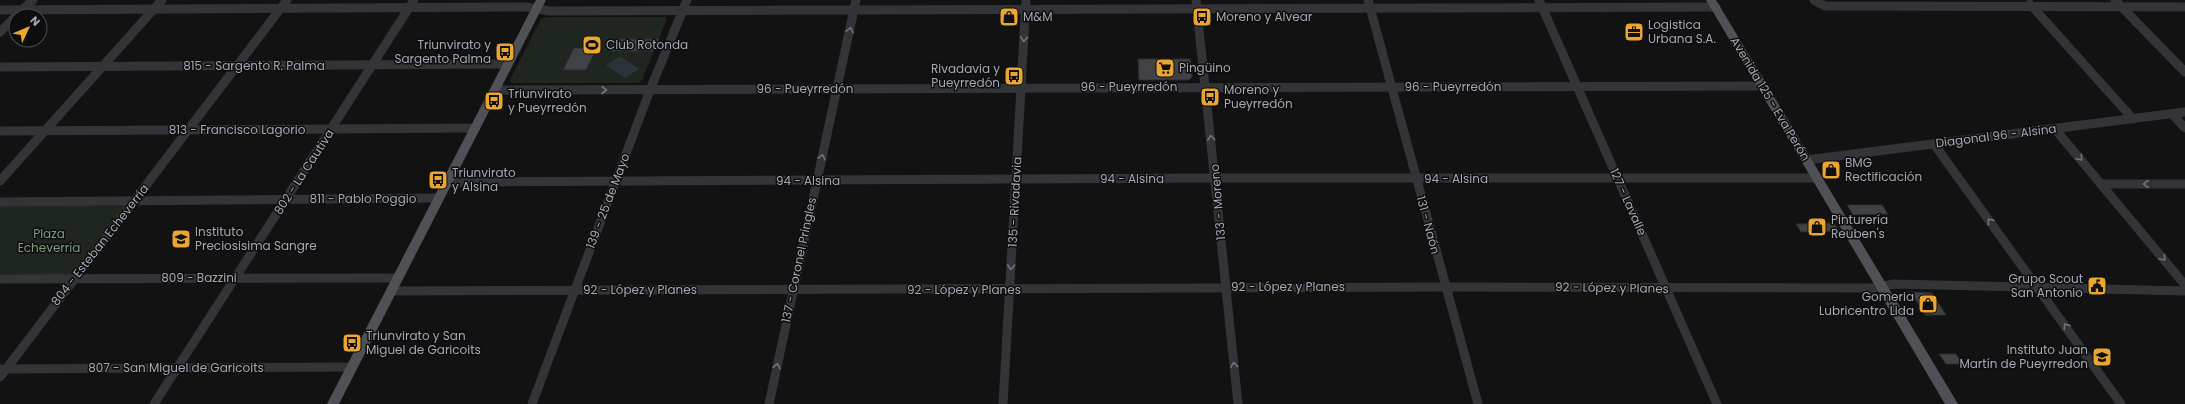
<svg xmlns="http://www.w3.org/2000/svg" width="2185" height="404" font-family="Poppins,sans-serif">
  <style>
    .green { fill: #1e261f }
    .water { fill: #2b3339 }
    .building { fill: #414246; stroke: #2c2c2f }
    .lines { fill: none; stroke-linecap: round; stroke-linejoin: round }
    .minor { stroke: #333438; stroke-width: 9 }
    .major { fill: #4f5157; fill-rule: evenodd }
    .oneway { stroke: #71747c }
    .labels { text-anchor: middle; stroke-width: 3; stroke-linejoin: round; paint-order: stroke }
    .poi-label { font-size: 12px; fill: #a4a9b4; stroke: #0d0d0e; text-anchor: start }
    .street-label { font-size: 12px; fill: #a4a9b4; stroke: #0d0d0e }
    .park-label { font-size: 12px; fill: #7b9e7c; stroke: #0d0d0e }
  </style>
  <rect width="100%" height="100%" fill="#121213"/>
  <g class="green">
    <path d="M547 17H665L667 19 642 80 638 83H512L510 80 541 19Z"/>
    <path d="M126 205 72 276 0 277V206Z"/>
  </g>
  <path class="water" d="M620 56 639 69 625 78 606 65Z"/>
  <g class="building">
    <path d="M615 39H659L654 51H609Z"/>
    <path d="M574 48H597L586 70H563Z"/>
    <path d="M1138 59H1190L1192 77 1189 80H1139Z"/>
    <path d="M1830 163 1841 175H1828L1823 165Z"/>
    <path d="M1847 205H1882L1888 214 1853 215Z"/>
    <path d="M1834 223 1839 231 1801 232 1796 224Z"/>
    <path d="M1911 292 1932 293 1946 315H1925Z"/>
    <path d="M1939 354H1956L1963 364H1946Z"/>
  </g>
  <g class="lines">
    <g class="minor">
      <path d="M1196 0 1238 404"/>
      <path d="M1368 0 1478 404"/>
      <path d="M1539 0 1717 404"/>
      <path d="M1814 0 1825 6 2185 7"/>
      <path d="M2115 0 2185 72"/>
      <path d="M2030 4 2133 119"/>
      <path d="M0 10 526 7 549 11 1716 7"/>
      <path d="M16 16 33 0"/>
      <path d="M0 32 16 16"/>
      <path d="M0 67 507 64"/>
      <path d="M495 90 1763 86"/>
      <path d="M2172 114 2185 128"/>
      <path d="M2055 129 2185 285"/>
      <path d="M0 131 474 128"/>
      <path d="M1934 144 2121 404"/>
      <path d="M1806 160 2185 112"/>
      <path d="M0 181 162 0"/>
      <path d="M446 182 1216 178H1817"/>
      <path d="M2101 184H2185"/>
      <path d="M0 202 438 198"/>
      <path d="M0 279 397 278"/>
      <path d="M391 291 1444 287 1873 288 1894 284 2185 291"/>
      <path d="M1 369 352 367"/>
      <path d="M0 377 287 0"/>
      <path d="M154 404 414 0"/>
      <path d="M532 404 650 90 687 0"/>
      <path d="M769 404 856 0"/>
      <path d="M1003 404 1026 0"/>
    </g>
    <g class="major">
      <path d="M536 0H546L339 404H327Z"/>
      <path d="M1706 0H1716L1958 404H1945Z"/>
    </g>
  </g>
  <defs><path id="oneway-chevron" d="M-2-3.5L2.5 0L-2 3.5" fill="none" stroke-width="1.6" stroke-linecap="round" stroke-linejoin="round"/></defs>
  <g class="oneway">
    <use href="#oneway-chevron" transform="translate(850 30) rotate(-78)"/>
    <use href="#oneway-chevron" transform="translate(1024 39) rotate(95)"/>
    <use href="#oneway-chevron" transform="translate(604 90)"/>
    <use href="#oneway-chevron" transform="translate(1211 138) rotate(-97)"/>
    <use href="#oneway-chevron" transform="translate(822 157) rotate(-77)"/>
    <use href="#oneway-chevron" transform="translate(2080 158) rotate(50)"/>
    <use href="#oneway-chevron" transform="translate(2146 184) rotate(180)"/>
    <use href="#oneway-chevron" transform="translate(1990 221) rotate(-126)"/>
    <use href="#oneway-chevron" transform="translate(2163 258) rotate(50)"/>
    <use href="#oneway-chevron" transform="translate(1011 267) rotate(93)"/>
    <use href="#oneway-chevron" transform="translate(2066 326) rotate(-125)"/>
    <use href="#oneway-chevron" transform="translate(1234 365) rotate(-96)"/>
    <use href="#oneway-chevron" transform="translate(777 366) rotate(-78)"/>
  </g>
  <defs>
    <g id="shop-square" transform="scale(1)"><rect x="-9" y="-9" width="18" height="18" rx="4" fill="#eba632" stroke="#0d0d0e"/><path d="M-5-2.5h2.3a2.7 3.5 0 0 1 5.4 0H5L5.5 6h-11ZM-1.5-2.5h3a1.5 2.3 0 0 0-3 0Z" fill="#111"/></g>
    <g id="bus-square" transform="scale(1)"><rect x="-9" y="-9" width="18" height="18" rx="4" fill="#eba632" stroke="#0d0d0e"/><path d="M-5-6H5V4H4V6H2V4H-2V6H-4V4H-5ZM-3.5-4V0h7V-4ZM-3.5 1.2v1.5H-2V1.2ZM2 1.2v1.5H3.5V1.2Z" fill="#111"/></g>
    <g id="office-square" transform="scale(1)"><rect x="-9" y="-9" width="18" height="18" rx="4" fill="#eba632" stroke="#0d0d0e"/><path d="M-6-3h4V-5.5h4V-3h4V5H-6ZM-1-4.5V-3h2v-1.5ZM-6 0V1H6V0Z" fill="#111"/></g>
    <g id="stadium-square" transform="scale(1)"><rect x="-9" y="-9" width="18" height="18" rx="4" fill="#eba632" stroke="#0d0d0e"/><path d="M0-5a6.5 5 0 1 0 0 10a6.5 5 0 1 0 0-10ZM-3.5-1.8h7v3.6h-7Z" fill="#111"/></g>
    <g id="supermarket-square" transform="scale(1)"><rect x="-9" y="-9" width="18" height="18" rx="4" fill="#eba632" stroke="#0d0d0e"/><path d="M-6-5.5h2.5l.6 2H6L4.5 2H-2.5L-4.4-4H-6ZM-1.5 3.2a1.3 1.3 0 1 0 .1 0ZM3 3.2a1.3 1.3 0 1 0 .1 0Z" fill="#111"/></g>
    <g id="school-square" transform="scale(1)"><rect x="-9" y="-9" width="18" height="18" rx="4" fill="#eba632" stroke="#0d0d0e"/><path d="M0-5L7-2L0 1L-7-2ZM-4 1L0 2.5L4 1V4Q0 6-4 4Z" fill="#111"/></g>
    <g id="civic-square" transform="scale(1)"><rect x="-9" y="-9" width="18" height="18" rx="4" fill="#eba632" stroke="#0d0d0e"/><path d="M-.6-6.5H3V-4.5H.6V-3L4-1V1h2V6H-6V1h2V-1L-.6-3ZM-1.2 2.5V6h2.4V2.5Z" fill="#111"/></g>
  </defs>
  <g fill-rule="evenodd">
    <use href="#shop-square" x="1009" y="17"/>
    <use href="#bus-square" x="1202" y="17"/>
    <use href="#office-square" x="1634" y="32"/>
    <use href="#stadium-square" x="592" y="45"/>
    <use href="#bus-square" x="505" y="52"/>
    <use href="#supermarket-square" x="1165" y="68"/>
    <use href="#bus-square" x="1014" y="76"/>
    <use href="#bus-square" x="1210" y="97"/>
    <use href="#bus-square" x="494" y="101"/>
    <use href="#shop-square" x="1831" y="170"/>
    <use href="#bus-square" x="438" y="180"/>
    <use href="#shop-square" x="1817" y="227"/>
    <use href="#school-square" x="181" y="239"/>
    <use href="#civic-square" x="2097" y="286"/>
    <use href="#shop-square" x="1928" y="304"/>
    <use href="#bus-square" x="352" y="343"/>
    <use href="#school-square" x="2102" y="357"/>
  </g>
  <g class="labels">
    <g class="poi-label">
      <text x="1023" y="21">M&amp;M</text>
      <text x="1216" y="21">Moreno y Alvear</text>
      <text x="1648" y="29">Logistica<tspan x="1648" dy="14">Urbana S.A.</tspan></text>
      <text x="491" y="49" text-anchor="end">Triunvirato y<tspan x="491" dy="14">Sargento Palma</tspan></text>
      <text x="606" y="49">Club Rotonda</text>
      <text x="1179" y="72">Pingüino</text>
      <text x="1000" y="73" text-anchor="end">Rivadavia y<tspan x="1000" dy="14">Pueyrredón</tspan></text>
      <text x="1224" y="94">Moreno y<tspan x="1224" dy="14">Pueyrredón</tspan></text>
      <text x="508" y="98">Triunvirato<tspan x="508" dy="14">y Pueyrredón</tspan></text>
      <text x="1845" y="167">BMG<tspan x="1845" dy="14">Rectificación</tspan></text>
      <text x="452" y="177">Triunvirato<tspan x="452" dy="14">y Alsina</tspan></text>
      <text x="1831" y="224">Pinturería<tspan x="1831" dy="14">Reuben's</tspan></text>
      <text x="195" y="236">Instituto<tspan x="195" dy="14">Preciosisima Sangre</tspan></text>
      <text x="2083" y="283" text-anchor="end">Grupo Scout<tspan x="2083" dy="14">San Antonio</tspan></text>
      <text x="1914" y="301" text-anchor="end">Gomeria<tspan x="1914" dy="14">Lubricentro Lida</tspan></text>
      <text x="366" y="340">Triunvirato y San<tspan x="366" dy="14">Miguel de Garicoits</tspan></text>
      <text x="2088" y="354" text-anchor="end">Instituto Juan<tspan x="2088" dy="14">Martín de Pueyrredon</tspan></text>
    </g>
    <g class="street-label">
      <text x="254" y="70">815 - Sargento R. Palma</text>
      <text x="1129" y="91">96 - Pueyrredón</text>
      <text x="1453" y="91">96 - Pueyrredón</text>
      <text x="805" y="93">96 - Pueyrredón</text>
      <text transform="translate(1770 99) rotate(59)" y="4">Avenida 125 - Eva Perón</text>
      <text x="237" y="134">813 - Francisco Lagorio</text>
      <text transform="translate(1996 136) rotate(-7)" y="4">Diagonal 96 - Alsina</text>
      <text transform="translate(304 172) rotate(-57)" y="4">802 - La Cautiva</text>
      <text x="1132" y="183">94 - Alsina</text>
      <text x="1456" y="183">94 - Alsina</text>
      <text x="808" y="185">94 - Alsina</text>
      <text x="363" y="203">811 - Pablo Poggio</text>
      <text transform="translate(608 201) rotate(-69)" y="4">139 - 25 de Mayo</text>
      <text transform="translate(1015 202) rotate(-87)" y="4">135 - Rivadavia</text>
      <text transform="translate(1218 202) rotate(-95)" y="4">133 - Moreno</text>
      <text transform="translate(1628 202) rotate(66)" y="4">127 - Lavalle</text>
      <text transform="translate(1428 225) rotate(75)" y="4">131 - Naón</text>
      <text transform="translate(100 245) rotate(-52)" y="4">804 - Esteban Echeverría</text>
      <text transform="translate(799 260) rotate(-78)" y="4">137 - Coronel Pringles</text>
      <text x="199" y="282">809 - Bazzini</text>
      <text x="1288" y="291">92 - López y Planes</text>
      <text transform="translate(1612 288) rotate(1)" y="4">92 - López y Planes</text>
      <text x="640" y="294">92 - López y Planes</text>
      <text x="964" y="294">92 - López y Planes</text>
      <text x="176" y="372">807 - San Miguel de Garicoits</text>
    </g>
    <g class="park-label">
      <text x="49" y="238">Plaza<tspan x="49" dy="14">Echeverría</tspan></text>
    </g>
  </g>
  <g transform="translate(28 28) rotate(46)"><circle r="19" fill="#0d0d0e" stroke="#494b50"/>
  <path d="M0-3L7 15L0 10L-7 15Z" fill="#eba632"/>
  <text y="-6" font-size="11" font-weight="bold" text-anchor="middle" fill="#a4a9b4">N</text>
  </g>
</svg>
